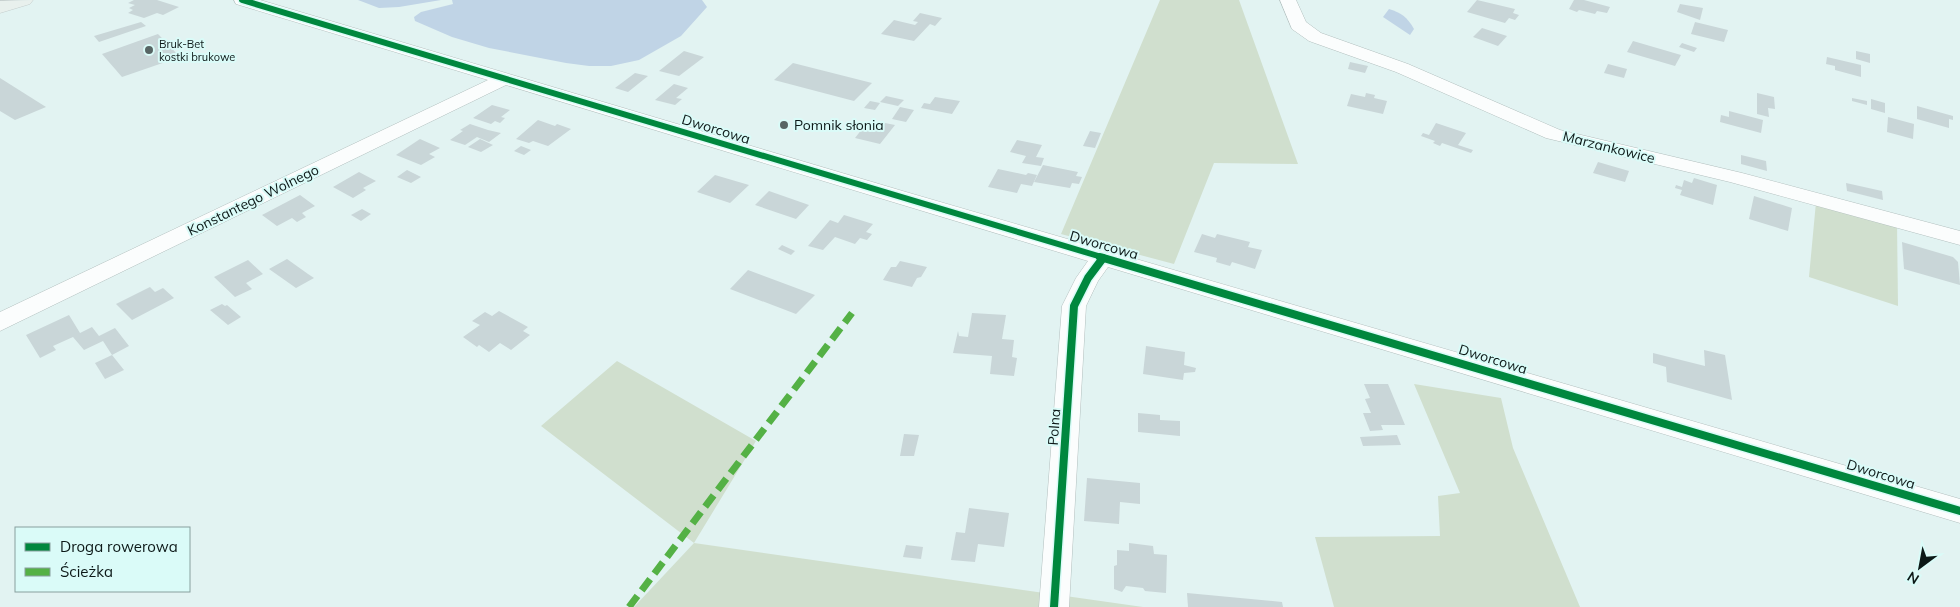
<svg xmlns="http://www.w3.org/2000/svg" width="1960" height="607" font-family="Mulish,sans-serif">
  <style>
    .green { fill: #d0dfce }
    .water { fill: #c0d4e6 }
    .building { fill: #c9d6d8 }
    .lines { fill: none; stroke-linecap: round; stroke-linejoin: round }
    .minor-casing { stroke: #b2bfbe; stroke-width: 1 }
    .major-casing { stroke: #c4cdcc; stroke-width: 1 }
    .minor { fill: #fbfdfd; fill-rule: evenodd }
    .major { fill: #e8f0ed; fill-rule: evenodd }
    .quiet { stroke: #54b145; stroke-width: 7; stroke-dasharray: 14 7; stroke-linecap: butt }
    .cycleway-far1-casing { stroke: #dafbf8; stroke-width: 9 }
    .cycleway-casing { stroke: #dafbf8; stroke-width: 11 }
    .cycleway-far1 { stroke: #00873e; stroke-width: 6 }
    .cycleway { stroke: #00873e; stroke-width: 8 }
    .poi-dot { fill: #576564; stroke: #dafbf8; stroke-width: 2 }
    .labels { text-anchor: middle; stroke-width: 4; stroke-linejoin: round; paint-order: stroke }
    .far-poi-label { font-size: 11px; fill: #0c1817; stroke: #dafbf8; text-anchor: start }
    .poi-label { font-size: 14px; fill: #0c1817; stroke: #dafbf8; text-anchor: start }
    .street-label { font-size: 14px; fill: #0c1817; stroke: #dafbf8 }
  </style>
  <rect width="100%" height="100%" fill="#e2f3f2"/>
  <g class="green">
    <path d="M1160 0H1239L1298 164 1214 163 1174 264 1061 234Z"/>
    <path d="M1816 202 1897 223 1898 306 1809 277Z"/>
    <path d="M617 361 756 441 694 543 1143 607H634L694 543 541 426Z"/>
    <path d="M1414 384 1501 398 1513 448 1580 607H1334L1315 537 1440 536 1438 496 1460 493Z"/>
  </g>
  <g class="water">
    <path d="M358 0H441L399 7 379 8Z"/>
    <path d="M452 0H702L707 7 681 36 639 60 611 66H589L566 63 489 48 452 37 415 21 414 17 421 12 453 4Z"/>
    <path d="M1389 9C1402 13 1407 17 1414 29L1410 35 1383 17Z"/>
  </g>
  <g class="building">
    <path d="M134 0H157L179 7 163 15 157 13 144 18 128 13 133 10 129 8 135 5 128 3Z"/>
    <path d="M1477 0 1515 9 1513 13 1519 15 1515 20 1509 18 1505 23 1467 12Z"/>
    <path d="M1574 0H1584L1610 7 1607 13 1597 11 1595 14 1579 10 1577 12 1569 9Z"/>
    <path d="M1680 4 1703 8 1700 20 1677 12Z"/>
    <path d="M920 13 942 18 935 26 930 24 914 41 881 34 894 20 915 25 918 22 913 21Z"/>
    <path d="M141 22 146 26 99 42 94 36Z"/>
    <path d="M1695 22 1728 30 1724 42 1691 34Z"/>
    <path d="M1482 28 1507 36 1498 46 1473 37Z"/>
    <path d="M158 34 180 57 122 77 102 54Z"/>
    <path d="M1633 41 1681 55 1675 66 1627 52Z"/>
    <path d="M1682 43 1697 48 1694 52 1679 47Z"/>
    <path d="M684 51 704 57 679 76 659 71Z"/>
    <path d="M1856 51 1870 54V63L1856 59Z"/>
    <path d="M1827 57 1861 65V77L1835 70V66L1826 64Z"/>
    <path d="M1350 62 1368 66 1365 73 1348 69Z"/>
    <path d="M793 63 872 83 854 101 774 80Z"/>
    <path d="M1608 64 1627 69 1624 78 1604 73Z"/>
    <path d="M635 73 648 76 628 92 615 88Z"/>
    <path d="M0 78 46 107 15 120 0 111Z"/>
    <path d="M674 84 688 88 676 98 682 99 675 105 655 100Z"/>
    <path d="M1366 93 1375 95 1374 98 1387 101 1383 114 1347 106 1351 94 1365 97Z"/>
    <path d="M1757 93 1774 97 1775 109 1768 108 1769 117 1757 114Z"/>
    <path d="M886 96 904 100 898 106 880 102Z"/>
    <path d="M935 97 960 101 952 114 921 108 924 103 930 104Z"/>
    <path d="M1852 98 1867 101V105L1852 101Z"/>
    <path d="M1871 99 1885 103V113L1871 109Z"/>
    <path d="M870 101 880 103 875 110 864 108Z"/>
    <path d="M492 105 510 110 501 117 505 118 500 123 495 121 491 124 473 118Z"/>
    <path d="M1917 106 1953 116V120L1949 119V128L1917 119Z"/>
    <path d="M900 107 914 110 906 122 892 119Z"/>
    <path d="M1729 111 1763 120 1761 133 1720 122 1721 115 1729 117Z"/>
    <path d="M1888 117 1914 124 1913 139 1887 132Z"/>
    <path d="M538 120 555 126 557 124 571 129 548 146 533 141 529 143 516 139Z"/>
    <path d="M885 123 895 125 880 144 855 138 866 124 882 127Z"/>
    <path d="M1436 123 1466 133 1458 145 1473 150 1471 153 1442 143 1440 146 1433 143 1435 141 1421 136 1423 133 1429 135Z"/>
    <path d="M470 124 488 130 501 133 489 142 477 137 465 145 450 140 463 131 460 130Z"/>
    <path d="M1090 131 1101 133 1095 148 1083 146Z"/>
    <path d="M420 139 440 148 429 154 435 157 421 165 396 155Z"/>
    <path d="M480 139 493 145 481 152 468 147Z"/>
    <path d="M1017 140 1042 145 1036 157 1044 158 1041 166 1022 163 1026 156 1010 152Z"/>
    <path d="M521 146 531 150 524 155 514 151Z"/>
    <path d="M1741 155 1766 161 1767 171 1741 164Z"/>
    <path d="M1598 162 1629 171 1625 182 1593 173Z"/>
    <path d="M1043 165 1078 172 1076 176 1082 177 1079 184 1072 183 1070 188 1034 182Z"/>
    <path d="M998 169 1026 175 1028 173 1037 175 1032 186 1021 184 1017 193 988 187Z"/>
    <path d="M407 170 421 177 411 183 397 177Z"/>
    <path d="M359 172 376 181 363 188 366 190 353 198 333 187Z"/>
    <path d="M715 175 749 185 730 203 697 192Z"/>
    <path d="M1694 178 1717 185 1713 205 1680 195 1682 190 1675 188 1676 185 1682 187 1684 180 1692 183Z"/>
    <path d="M1846 183 1882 191 1883 200 1847 191Z"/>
    <path d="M769 191 809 205 796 219 755 205Z"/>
    <path d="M300 195 315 206 302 213 306 217 297 222 292 218 277 226 262 215Z"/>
    <path d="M1754 196 1792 208 1788 231 1749 219Z"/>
    <path d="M362 209 371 214 361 221 351 215Z"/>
    <path d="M844 215 873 224 866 232 872 234 867 240 860 238 855 244 835 237 823 250 808 246 830 220 838 223Z"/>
    <path d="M1202 234 1215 238 1217 234 1250 242 1248 247 1262 250 1255 269 1232 262 1230 266 1216 262 1217 258 1194 252Z"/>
    <path d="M1902 242 1953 257 1958 262 1960 285 1904 269Z"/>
    <path d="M782 245 795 251 791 255 778 249Z"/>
    <path d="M287 259 308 274 314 278 296 288 269 269Z"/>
    <path d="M248 260 263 274 246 283 252 289 235 297 214 277Z"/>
    <path d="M900 261 927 267 921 277 917 278 912 287 883 280 891 267H896Z"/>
    <path d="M748 270 815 295 796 314 730 289Z"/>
    <path d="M150 287 155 292 163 288 174 298 132 320 116 304Z"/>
    <path d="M222 304 225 306 227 305 241 317 228 325 210 310Z"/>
    <path d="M499 311 528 327 523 331 530 335 511 350 500 343 489 352 479 345 477 347 463 337 480 325 472 321 485 312 492 316Z"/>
    <path d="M972 313 1006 315 1002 339 1014 340 1012 357 1017 358 1014 376 990 374 992 356 953 353 958 331 959 336 968 337Z"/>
    <path d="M69 315 80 333 92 327 99 336 115 328 129 346 112 355 103 341 84 350 73 337 53 346 56 350 40 358 26 335Z"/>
    <path d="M1146 346 1185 352 1184 365 1196 368 1195 372 1184 373 1183 380 1143 374Z"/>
    <path d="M1704 350 1725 355 1732 400 1667 382 1666 367 1653 363V353L1705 366Z"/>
    <path d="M112 355 124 370 105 379 95 363Z"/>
    <path d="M1364 384H1388L1405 425H1381L1383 430 1370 431 1363 413H1371L1365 399 1370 398Z"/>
    <path d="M1138 413 1160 415V420L1180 421V436L1138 432Z"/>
    <path d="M904 434 919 435 914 456H900Z"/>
    <path d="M1397 435 1401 445 1363 446 1360 437Z"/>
    <path d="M1087 478 1140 483V504L1120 502 1119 524 1084 521Z"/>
    <path d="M969 508 1009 513 1004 547 978 544 975 562 951 560 956 532 965 533Z"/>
    <path d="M1129 543 1153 546 1154 554 1167 555 1166 593 1145 591 1143 588 1126 586 1122 592 1114 589V566L1117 565V550L1129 551Z"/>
    <path d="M906 545 923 547 921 559 903 557Z"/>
    <path d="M1187 593 1282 602 1283 607H1188Z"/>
  </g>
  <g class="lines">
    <g class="minor-casing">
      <g id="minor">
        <path d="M234 0H260L906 192 1960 499V523L1108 267 1098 281 1086 306 1069 607H1039L1062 306 1076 278 1088 261 506 85 0 331V312L488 80 236 4Z"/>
        <path d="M1280 0H1296L1306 22 1321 33 1408 64 1560 130 1742 173 1960 231V245L1730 182 1546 138 1396 72 1309 41 1292 29Z"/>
      </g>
    </g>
    <g class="major-casing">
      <path id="major" d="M33 0 30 4 0 13V1Z"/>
    </g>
    <use href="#minor" class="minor"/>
    <use href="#major" class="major"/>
    <path class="quiet" d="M629 607 852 313"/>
    <g class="cycleway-far1-casing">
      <path id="cycleway-far1" d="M242 0 1105 258"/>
    </g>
    <g class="cycleway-casing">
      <g id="cycleway">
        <path d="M1100 257 1960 511"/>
        <path d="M1054 607 1074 306 1088 278 1103 258"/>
      </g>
    </g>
    <use href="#cycleway-far1" class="cycleway-far1"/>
    <use href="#cycleway" class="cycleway"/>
  </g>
  <g class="poi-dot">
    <circle cx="149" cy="50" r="5"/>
    <circle cx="784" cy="125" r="5"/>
  </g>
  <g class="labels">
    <g class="far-poi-label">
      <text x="159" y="48">Bruk-Bet<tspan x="159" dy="13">kostki brukowe</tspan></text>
    </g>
    <g class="poi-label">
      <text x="794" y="130">Pomnik słonia</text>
    </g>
    <g class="street-label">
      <text transform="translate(716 129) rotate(17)" y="5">Dworcowa</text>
      <text transform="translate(1609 147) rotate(14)" y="5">Marzankowice</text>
      <text transform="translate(253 200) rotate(-26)" y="5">Konstantego Wolnego</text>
      <text transform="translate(1104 245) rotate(16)" y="5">Dworcowa</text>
      <text transform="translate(1493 359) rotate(17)" y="5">Dworcowa</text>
      <text transform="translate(1054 427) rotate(-86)" y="5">Polna</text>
      <text transform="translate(1881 474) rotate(17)" y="5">Dworcowa</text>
    </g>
  </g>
  <rect x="15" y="527" width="175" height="65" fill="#dafbf8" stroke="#88a09e"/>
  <rect x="25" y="543" width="25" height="8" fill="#00873e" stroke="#88a09e"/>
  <text x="60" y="552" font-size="15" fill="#0c1817">Droga rowerowa</text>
  <rect x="25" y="568" width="25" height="8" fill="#54b145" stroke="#88a09e"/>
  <text x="60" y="577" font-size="15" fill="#0c1817">Ścieżka</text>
  <g transform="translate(1920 567) rotate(212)" stroke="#dafbf8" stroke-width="4" paint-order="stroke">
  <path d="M0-4L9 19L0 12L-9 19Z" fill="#0c1817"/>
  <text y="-8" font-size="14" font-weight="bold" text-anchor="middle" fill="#0c1817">N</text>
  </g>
</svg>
